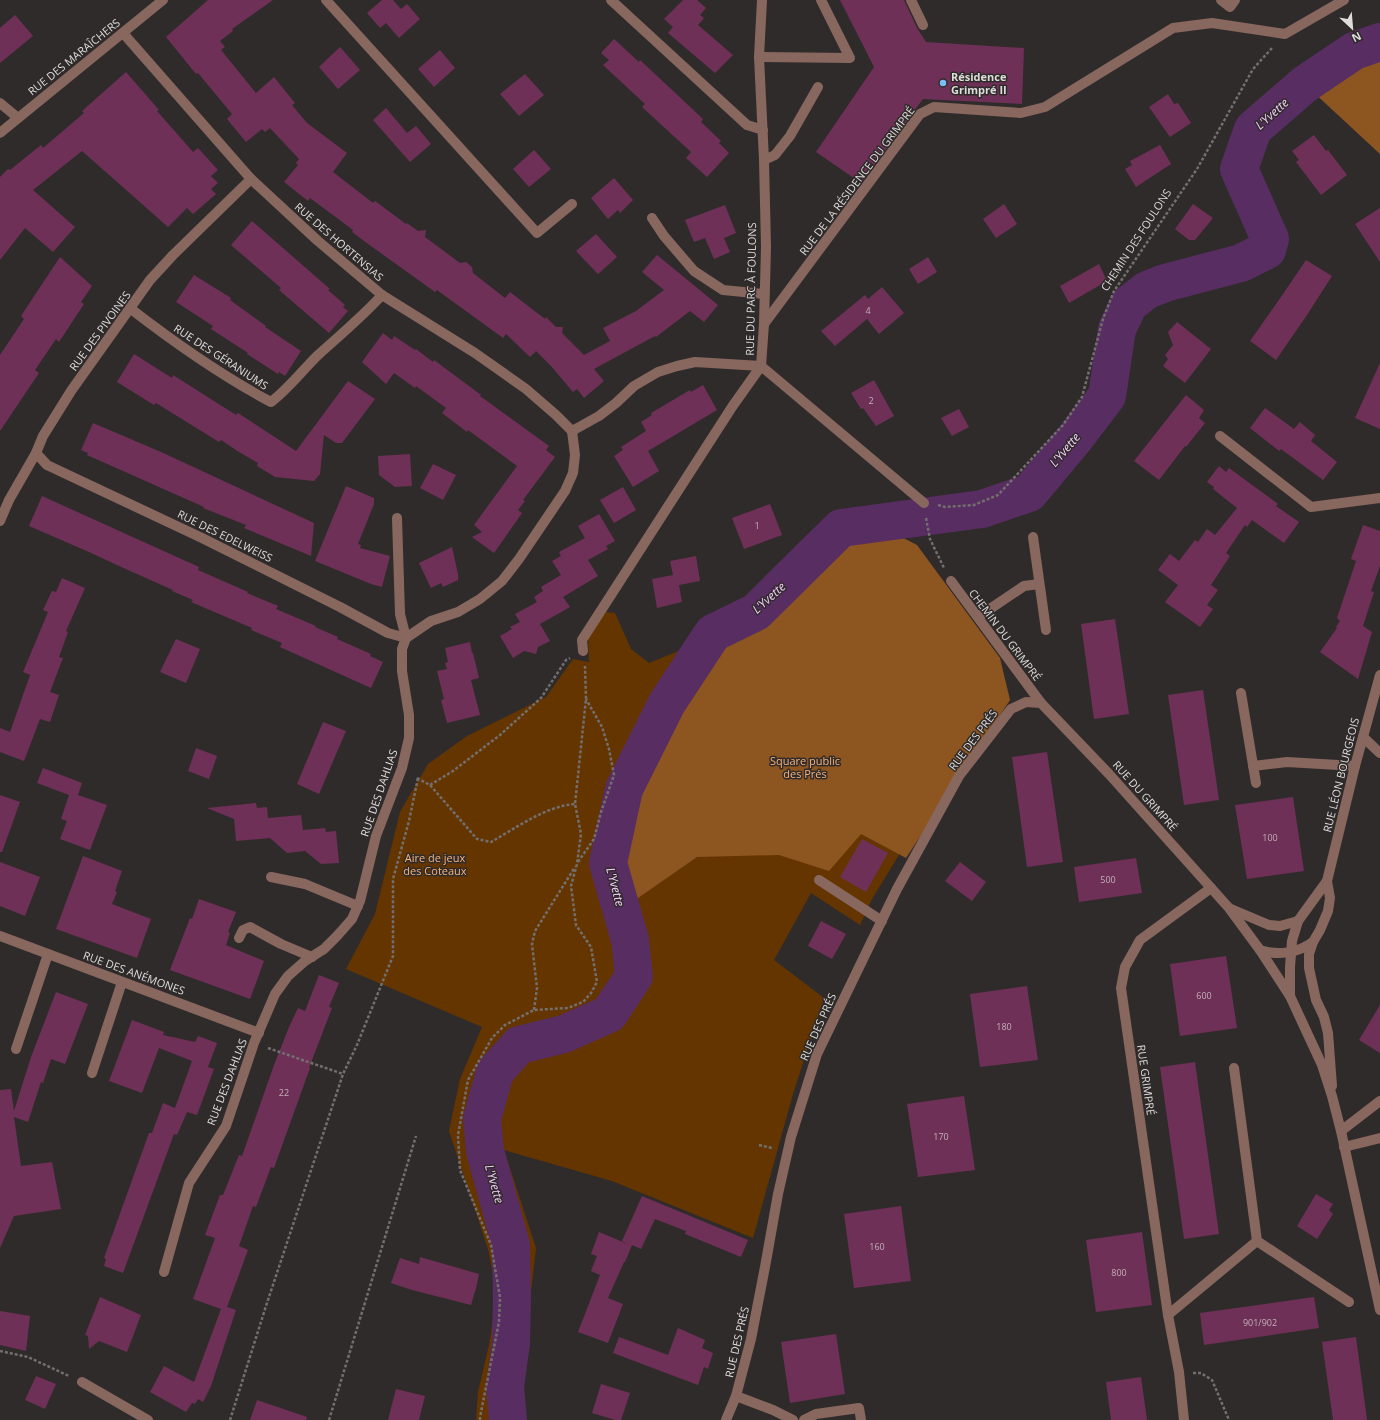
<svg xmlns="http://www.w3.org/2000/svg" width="1380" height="1420" font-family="'Open Sans',sans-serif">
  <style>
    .green { fill: #653500 }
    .forest { fill: #8d5520 }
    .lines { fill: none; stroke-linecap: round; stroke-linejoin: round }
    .river { stroke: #582d62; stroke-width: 38 }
    .building { fill: #6e3056 }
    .path { stroke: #736f6f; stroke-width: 2.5; stroke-dasharray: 3 2; stroke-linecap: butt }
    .minor { stroke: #88675e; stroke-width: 10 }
    .poi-dot { fill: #79bff8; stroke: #302b2b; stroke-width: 1.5 }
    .labels { text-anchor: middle; stroke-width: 3; stroke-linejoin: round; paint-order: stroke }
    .number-label { font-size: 9px; fill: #c3b1ba }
    .street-label { font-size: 11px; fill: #dfdcdc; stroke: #302b2b }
    .poi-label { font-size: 11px; font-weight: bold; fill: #dfdcdc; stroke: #302b2b; text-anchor: start }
    .park-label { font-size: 11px; fill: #f6b47e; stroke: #302b2b }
    .water-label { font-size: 12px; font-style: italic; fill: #f5cdfe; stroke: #302b2b }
  </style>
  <rect width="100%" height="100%" fill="#302b2b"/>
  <path class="green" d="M606 612 615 613 631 649 649 663 718 635 686 698 658 743 625 853 1001 688 872 899 860 925 811 893 774 960 824 998 793 1094 753 1238 612 1181 504 1150 536 1248 525 1344 512 1400 516 1420H476L478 1392 489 1345 497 1293 488 1249 449 1131 460 1079 482 1027 346 969 375 914 400 812 428 764 467 736 546 697 573 659 589 662 588 636Z"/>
  <g class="forest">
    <path d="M1380 50V154L1311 90 1361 56Z"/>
    <path d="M886 529 917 545 1000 658 1010 700 906 858 861 834 829 871 779 855 697 857 628 905 619 863 637 784 658 743 686 698 718 635 764 614 845 535Z"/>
  </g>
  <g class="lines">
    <path class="river" d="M508 1420 505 1387 511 1343 512 1298 511 1245 485 1151 482 1119 495 1072 519 1045 564 1034 609 1014 634 976 630 940 608 863 624 789 667 703 713 633 756 612 841 528 982 509 1029 493 1075 438 1107 396 1117 329 1129 304 1147 290 1165 283 1241 263 1267 250 1270 239 1239 169 1253 129 1305 84 1354 51 1380 42"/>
  </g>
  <g class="building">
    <path d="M208 0H273L232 29 233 31 220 41 225 47 221 50 256 93 274 77 295 103 292 105 307 123 347 153 333 172 373 203 375 201 406 224 407 223 418 231 426 230 425 237 460 263 466 262 472 267 473 273 505 298 510 292 545 319 546 317 556 327H563L562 333 584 355 610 341 603 328 636 311 664 290 642 272 657 255 718 305 704 322 690 311 656 337 655 336 594 369 604 381 584 398 577 389 573 392 551 366 536 351 530 357 506 334 503 338 437 290 435 292 364 241 352 232 353 230 310 198 308 201 284 182 298 165 296 163 299 159 270 128 265 132 262 129 246 142 227 119 232 114 198 73 196 74 166 37Z"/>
    <path d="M382 0H393L401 9 407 4 420 19 399 38 386 23 380 28 367 13Z"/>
    <path d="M683 0H697L706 8 700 15 704 18 698 25 733 55 715 73 668 33 673 27 664 19Z"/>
    <path d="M840 0H904L917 28 926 42 1024 48 1022 104 923 99 861 183 816 152 874 67Z"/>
    <path d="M15 15 33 36 0 63V28Z"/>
    <path d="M614 39 639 62 640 60 703 119 701 122 721 141 719 143 729 153 707 177 686 158 691 152 642 107 645 104 603 65 609 60 601 53Z"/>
    <path d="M340 47 360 70 338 89 319 67Z"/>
    <path d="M440 50 455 68 434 87 418 69Z"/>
    <path d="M126 72 159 110 157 111 193 152 198 148 218 170 211 176 218 183 211 189 216 194 193 214 187 208 168 227 82 151 33 190 75 227 53 252 25 228 0 260V177L8 169 10 170 41 145 43 148 84 113 82 111Z"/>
    <path d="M525 74 544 95 519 116 500 94Z"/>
    <path d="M1168 94 1174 104 1178 103 1191 123 1170 137 1149 107Z"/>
    <path d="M386 108 407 133 416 126 431 144 410 162 373 120Z"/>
    <path d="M1314 135 1326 151 1328 150 1347 175 1321 195 1296 162 1299 160 1292 151Z"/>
    <path d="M1160 145 1171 164 1136 187 1125 169 1132 165 1130 161Z"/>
    <path d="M534 150 551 169 529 187 513 169Z"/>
    <path d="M614 178 633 200 620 213 618 210 608 219 591 198Z"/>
    <path d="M1004 204 1017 224 996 238 983 219Z"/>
    <path d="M1193 204 1213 218 1195 240H1189L1175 229Z"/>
    <path d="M725 205 736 233 724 238 730 252 714 259 705 238 694 242 685 220Z"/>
    <path d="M1380 208V262L1355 224Z"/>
    <path d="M252 221 330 289 328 290 345 305 343 307 348 311 329 333 279 290 281 288 231 245Z"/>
    <path d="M596 234 617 257 598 274 576 251Z"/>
    <path d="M60 257 92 286 81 302 84 304 59 342 56 339 35 370 39 373 0 431V355L24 319 21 316Z"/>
    <path d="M928 257 937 272 918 284 909 269Z"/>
    <path d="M1306 260 1332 276 1307 315 1276 360 1250 341 1281 297Z"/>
    <path d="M1099 264 1107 281 1069 303 1060 286Z"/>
    <path d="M194 275 231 298 230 300 266 326 265 327 301 351 285 376 279 372 278 374 247 354 248 353 211 329 213 326 176 302Z"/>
    <path d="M882 287 904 313 879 334 867 319 835 346 821 331 865 295 868 299Z"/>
    <path d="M1177 322 1211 349 1185 383 1163 366 1168 359 1165 355 1173 345 1168 332Z"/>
    <path d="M383 333 392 340 394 336 415 350 416 349 433 362 434 360 481 395 480 396 549 446 546 450 555 457 523 500 525 501 518 510 522 513 494 553 472 537 482 532 474 525 517 466 468 430 467 432 442 413 446 408 416 386 415 388 394 373 386 384 362 362Z"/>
    <path d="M134 354 172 378 173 375 236 415 238 413 296 451 348 381 375 399 342 443H336L324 435 320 474 314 481 275 477 257 466 258 463 239 452 221 440 219 442 156 403 154 405 117 382Z"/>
    <path d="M1380 363V429L1355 418Z"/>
    <path d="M874 380 894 416 876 426 863 408 861 409 851 393Z"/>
    <path d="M703 385 717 410 648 451 659 471 633 487 614 456 623 450 621 447 646 431 641 422 652 415 651 413 690 390 691 392Z"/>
    <path d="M1186 395 1204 410 1199 418 1205 423 1186 447 1185 446 1159 480 1134 461Z"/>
    <path d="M1265 408 1294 429 1300 422 1315 435 1311 441 1337 462 1323 480 1281 449 1279 451 1250 428Z"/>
    <path d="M959 409 969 427 952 436 941 418Z"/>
    <path d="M93 423 161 452 314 523 311 556 244 528 246 525 203 508 204 507 87 455 88 453 81 450Z"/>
    <path d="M410 454 412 486 395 487 379 475 378 456Z"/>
    <path d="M433 464 456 475 443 500 420 488Z"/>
    <path d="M1219 466 1226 472 1229 468 1278 504 1276 506 1299 522 1284 543 1252 520 1247 527 1245 525 1226 553 1230 556 1211 585 1218 590 1207 605 1213 609 1200 627 1165 602 1178 585 1158 570 1170 554 1179 561 1195 540 1198 542 1207 529 1215 535 1237 508 1213 489 1214 487 1207 482Z"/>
    <path d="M346 486 374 498V504L358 544 361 545 360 548 390 556 382 587 371 584 315 561Z"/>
    <path d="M623 487 636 510 614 523 600 500Z"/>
    <path d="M42 496 199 567 198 570 248 592 247 593 278 606 276 609 316 626 315 627 338 637 337 639 371 654 370 656 383 662 371 688 280 647 282 643 251 630 252 628 191 602 193 600 172 591 173 590 119 566 89 552 29 526Z"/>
    <path d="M770 504 782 535 744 549 732 518Z"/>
    <path d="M599 514 615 541 606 546 608 549 588 560 598 576 563 597 570 607 540 624 550 641 538 647 536 654 524 651 513 658 500 636 512 629 510 627 520 622 515 614 537 602 534 597 543 591 541 587 561 575 552 561 561 556 559 552 585 538 578 526Z"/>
    <path d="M1363 525 1380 531V566L1371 591 1374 592 1363 626 1372 632 1358 679 1320 652 1337 628 1336 627 1340 621 1337 618 1356 561 1351 559Z"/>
    <path d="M452 547 458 574V580L443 587 441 583 431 588 419 563Z"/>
    <path d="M696 556 700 581 679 585 682 602 657 608 652 579 673 575 670 561Z"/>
    <path d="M62 578 85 588 66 631 68 632 59 657 63 658 50 692 59 695 50 722 40 719 24 761 0 752V728L10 732 30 675 23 672 48 612 43 610 52 591 56 592Z"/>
    <path d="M1115 619 1129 714 1094 719 1081 624Z"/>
    <path d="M176 639 200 649 186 683 160 672Z"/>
    <path d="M470 642 472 653H473L479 678 471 680 480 715 447 723 441 700 444 699 437 671 447 669 445 663 448 662 445 648Z"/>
    <path d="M1203 690 1219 800 1184 805 1168 695Z"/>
    <path d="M323 722 346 731 319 794 297 784Z"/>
    <path d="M196 748 217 756 209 779 188 771Z"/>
    <path d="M1047 752 1063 862 1027 867 1012 757Z"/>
    <path d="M43 768 82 783 78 795 107 805 90 850 60 839 67 821 61 819 69 795 37 783Z"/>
    <path d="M0 795 20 802 2 852H0Z"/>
    <path d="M1293 797 1304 871 1247 879 1235 805Z"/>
    <path d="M256 803 257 808 267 807 268 818 301 815 303 830 325 828 326 832 336 831 339 863 321 864 305 851 287 853 270 838 236 841 234 819 207 808Z"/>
    <path d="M862 839 888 853 866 892 840 877Z"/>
    <path d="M83 856 122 871 115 891 117 892 112 904 151 919 137 958 56 929Z"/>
    <path d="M1136 858 1142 893 1079 902 1074 867Z"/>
    <path d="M0 862 40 877 25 916 0 906Z"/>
    <path d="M960 862 986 882 972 901 945 881Z"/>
    <path d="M199 899 236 912 228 932 230 933 226 945 264 961 250 999 170 970 190 918 192 919Z"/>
    <path d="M821 921 846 934 832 959 808 946Z"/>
    <path d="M1226 956 1237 1028 1180 1036 1170 964Z"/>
    <path d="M319 975 339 983 329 1007 332 1008 309 1068H310L274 1168 271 1167 256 1207 253 1206 239 1246 248 1250 227 1307 236 1310 211 1386 203 1402 198 1399 195 1404 192 1403 186 1412 150 1392 164 1366 194 1382 221 1309 193 1299 215 1238 205 1235 220 1195H223L239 1155 242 1156 274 1065 289 1027 298 1008 305 1011Z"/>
    <path d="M1027 986 1038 1060 980 1067 970 994Z"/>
    <path d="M56 992 88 1004 65 1064 51 1059 43 1083 41 1082 28 1122 14 1117 21 1166 52 1162 61 1209 14 1216 0 1248V1090L11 1089 14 1111 31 1057Z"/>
    <path d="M1380 1005V1053L1359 1040Z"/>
    <path d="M132 1020 164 1032 163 1035 195 1042 198 1036 217 1043 208 1067 214 1069 197 1115 187 1112 177 1135 174 1134 123 1273 104 1266 106 1259 104 1258 149 1133H152L163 1103 175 1108 192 1061 159 1048 142 1093 109 1081Z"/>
    <path d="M1195 1062 1219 1234 1184 1239 1160 1067Z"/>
    <path d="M964 1096 975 1170 918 1177 907 1104Z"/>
    <path d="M1316 1194 1333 1204 1329 1210 1333 1214 1317 1239 1297 1226Z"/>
    <path d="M642 1196 748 1240 741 1257 685 1234 686 1231 655 1219 641 1249 632 1245 625 1262H624L608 1298 623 1304 608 1343 578 1332 600 1275 591 1271 597 1256 591 1254 599 1232 630 1245 622 1241Z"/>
    <path d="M901 1206 911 1281 854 1288 844 1214Z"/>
    <path d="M1142 1232 1152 1305 1096 1312 1086 1240Z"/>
    <path d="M420 1257 479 1274 476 1288 471 1305 412 1290 391 1283 400 1258 419 1264Z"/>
    <path d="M100 1297 141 1315 127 1352 99 1341 89 1349 88 1336 85 1335Z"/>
    <path d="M1314 1297 1319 1328 1204 1345 1200 1313Z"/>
    <path d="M0 1311 30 1316 26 1351 0 1345Z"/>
    <path d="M678 1328 705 1340 702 1348 713 1353 708 1369 704 1367 698 1385 613 1353 619 1337 668 1355Z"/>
    <path d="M836 1334 845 1394 790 1403 781 1342Z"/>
    <path d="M1356 1337 1367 1420H1333L1322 1342Z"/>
    <path d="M36 1376 56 1384 45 1409 25 1400Z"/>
    <path d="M1141 1377 1147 1420H1111L1106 1382Z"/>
    <path d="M601 1384 630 1393 621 1420H615L592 1413Z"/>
    <path d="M396 1389 425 1396 419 1420H388Z"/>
    <path d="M257 1400 307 1417 306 1420H250Z"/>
  </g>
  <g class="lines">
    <g class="path">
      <path d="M938 505 945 507 974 505 998 495 1063 425 1082 397 1103 319 1114 291 1197 169 1253 69 1272 48"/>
      <path d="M926 518 930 539 944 568"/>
      <path d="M417 778 430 785 477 839 491 842C516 828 546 806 575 804"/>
      <path d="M430 785 453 771 500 735 541 698 566 660 570 658"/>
      <path d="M578 862 594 839 601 812 614 775 609 749 602 727 586 699"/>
      <path d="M534 1010 537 988 532 944 535 931 575 867"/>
      <path d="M268 1048 343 1074"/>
      <path d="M759 1145 772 1148"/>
      <path d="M0 1351 28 1357 69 1376"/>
      <path d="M1193 1373H1201L1212 1380 1229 1420"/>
      <path d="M230 1420 266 1306 343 1074 357 1045 393 956V879L409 821 418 778"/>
      <path d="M329 1420 416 1136"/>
      <path d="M480 1420V1417L499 1322 500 1297 491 1245 460 1170 458 1135 468 1080 492 1038 505 1025 534 1010 568 1008 583 1002 591 993 597 982 591 947 576 925 571 886 577 864 581 834 575 804 586 699 585 666"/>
    </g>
    <g class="minor">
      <path d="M326 0 537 233 572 204"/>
      <path d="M611 0 747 125 763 130"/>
      <path d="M911 0 923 25"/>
      <path d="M1221 0 1230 7 1235 0"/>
      <path d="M123 33 251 179 318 241 382 295 475 353 526 389 556 415 572 431"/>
      <path d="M759 57 850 58 821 0"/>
      <path d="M0 103 18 118"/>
      <path d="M0 133 163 0"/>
      <path d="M764 160 775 155 790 136 818 87"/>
      <path d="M652 218 664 236 694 271 723 290 764 294"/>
      <path d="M131 309C175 343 222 376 271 402 288 389 301 372 317 356 339 336 362 317 382 295"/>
      <path d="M764 324 920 114 934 107 1021 113 1045 107 1173 28 1212 23 1285 34 1344 0"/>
      <path d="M761 366 764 324 766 247 764 160 759 57 762 0"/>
      <path d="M761 366 924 503"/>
      <path d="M572 431 599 416 616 403 634 386 658 372 677 366 695 362 761 366"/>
      <path d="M1220 436 1311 507 1380 498"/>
      <path d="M36 453 47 465 202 538 340 607 388 633 406 638"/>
      <path d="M397 518 400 614 406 638"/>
      <path d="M0 521 9 500 36 453 43 436 71 391 150 280 173 255 251 179"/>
      <path d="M1033 537 1046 630"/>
      <path d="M951 581 1041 703 1109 774 1229 908 1260 950 1290 996"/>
      <path d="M978 617 1024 586 1039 584"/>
      <path d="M583 651 582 640 732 407 761 366"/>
      <path d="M1380 675 1355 766 1327 881 1298 921 1292 941 1290 967V996L1322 1065 1332 1096 1341 1131 1380 1310"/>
      <path d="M1241 693 1256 783"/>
      <path d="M1363 737 1380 753"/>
      <path d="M1253 766 1287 762 1355 766"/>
      <path d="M271 877 305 884 358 906"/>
      <path d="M819 880 882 921"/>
      <path d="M1327 881 1330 898 1328 911 1320 930 1313 942 1309 954V968L1316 1000 1324 1017 1328 1033 1332 1086"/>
      <path d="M1231 909 1269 925 1280 926 1298 921"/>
      <path d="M0 936 259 1033"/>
      <path d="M239 938 243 930 250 927 281 944 312 957"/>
      <path d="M1260 950C1278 956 1298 953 1313 942"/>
      <path d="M16 1049 48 954"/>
      <path d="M1234 1068 1257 1241 1349 1302"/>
      <path d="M92 1073 122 982"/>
      <path d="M1341 1131 1380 1101"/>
      <path d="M1344 1147 1380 1138"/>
      <path d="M164 1272 189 1183 226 1126 254 1043 275 994 288 976 305 961 324 949 337 936 352 919 360 901 376 836 402 768 409 738V715L402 671V649L406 638 431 621 458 612 480 599 502 581 519 559 565 491 573 473 575 455 572 431"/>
      <path d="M1168 1315 1257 1241"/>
      <path d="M82 1382 148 1420"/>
      <path d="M736 1396 773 1410 793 1420"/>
      <path d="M726 1420 736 1396 751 1339 765 1267 778 1194 791 1137 817 1054 897 889 959 776 1011 709 1026 702 1041 703"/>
      <path d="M804 1420 816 1414 859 1408 861 1420"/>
      <path d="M1184 1420 1179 1372 1168 1315 1121 988 1125 967 1140 940 1211 888"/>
    </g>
  </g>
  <circle class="poi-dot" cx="943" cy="83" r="4"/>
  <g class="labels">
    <g class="number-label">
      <text x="868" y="314">4</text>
      <text x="871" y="404">2</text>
      <text x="757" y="529">1</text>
      <text x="1270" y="841">100</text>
      <text x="1108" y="883">500</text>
      <text x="1204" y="999">600</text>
      <text x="1004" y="1030">180</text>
      <text x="284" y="1096">22</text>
      <text x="941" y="1140">170</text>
      <text x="877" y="1250">160</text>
      <text x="1119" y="1276">800</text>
      <text x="1260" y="1326">901/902</text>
    </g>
    <g class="street-label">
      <text transform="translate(74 57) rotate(-39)" y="4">RUE DES MARAÎCHERS</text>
      <text transform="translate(857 181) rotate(-53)" y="4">RUE DE LA RÉSIDENCE DU GRIMPRÉ</text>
      <text transform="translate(1136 240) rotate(-57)" y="4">CHEMIN DES FOULONS</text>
      <text transform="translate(339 242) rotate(41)" y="4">RUE DES HORTENSIAS</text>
      <text transform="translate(751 289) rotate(-89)" y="4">RUE DU PARC À FOULONS</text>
      <text transform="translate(100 331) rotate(-54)" y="4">RUE DES PIVOINES</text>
      <text transform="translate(221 357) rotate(33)" y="4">RUE DES GÉRANIUMS</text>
      <text transform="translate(225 536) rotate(26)" y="4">RUE DES EDELWEISS</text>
      <text transform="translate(1005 635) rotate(53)" y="4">CHEMIN DU GRIMPRÉ</text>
      <text transform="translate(973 740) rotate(-53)" y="4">RUE DES PRÉS</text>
      <text transform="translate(1341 775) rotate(-76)" y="4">RUE LÉON BOURGEOIS</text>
      <text transform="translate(379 793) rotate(-71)" y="4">RUE DES DAHLIAS</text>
      <text transform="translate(1145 796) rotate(48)" y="4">RUE DU GRIMPRÉ</text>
      <text transform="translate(134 973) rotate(20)" y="4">RUE DES ANÉMONES</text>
      <text transform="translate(818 1027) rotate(-66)" y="4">RUE DES PRÉS</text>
      <text transform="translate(1146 1080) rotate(82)" y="4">RUE GRIMPRÉ</text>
      <text transform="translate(227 1082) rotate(-69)" y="4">RUE DES DAHLIAS</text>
      <text transform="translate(737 1342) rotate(-77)" y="4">RUE DES PRÉS</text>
    </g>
    <g class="poi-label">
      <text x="951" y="81">Résidence<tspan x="951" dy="13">Grimpré II</tspan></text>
    </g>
    <g class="park-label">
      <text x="805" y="765">Square public<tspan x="805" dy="13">des Prés</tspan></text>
      <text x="435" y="862">Aire de jeux<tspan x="435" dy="13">des Coteaux</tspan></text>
    </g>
    <g class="water-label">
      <text transform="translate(1272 114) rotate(-42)" y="4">L'Yvette</text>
      <text transform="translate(1065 450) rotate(-50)" y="4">L'Yvette</text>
      <text transform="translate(769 598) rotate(-42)" y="4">L'Yvette</text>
      <text transform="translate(615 887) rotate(75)" y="4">L'Yvette</text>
      <text transform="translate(494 1184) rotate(74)" y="4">L'Yvette</text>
    </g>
  </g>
  <g transform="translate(1352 28) rotate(154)" stroke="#302b2b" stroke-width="3" paint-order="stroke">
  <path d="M0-3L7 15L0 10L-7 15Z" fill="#dfdcdc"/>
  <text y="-6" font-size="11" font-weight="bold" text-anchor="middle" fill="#dfdcdc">N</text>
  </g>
</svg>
